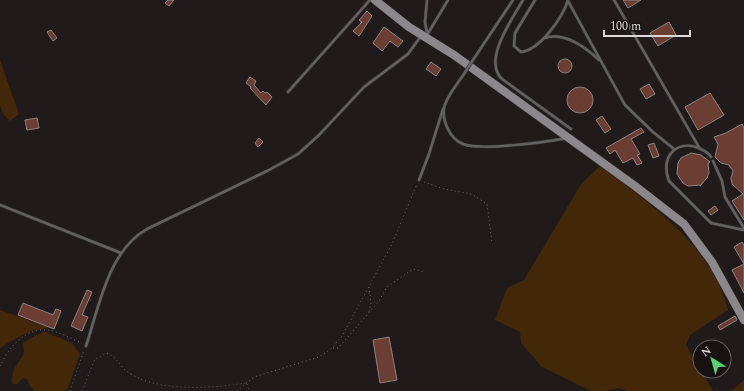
<svg xmlns="http://www.w3.org/2000/svg" width="744" height="391" font-family="Spectral,serif">
  <style>
    .green { fill: #432709 }
    .building { fill: #6c3e33; stroke: #8b8280 }
    .lines { fill: none; stroke-linecap: round; stroke-linejoin: round }
    .lane-casing { stroke: #3a3535; stroke-width: 3.5 }
    .secondary-casing { stroke: #3a3535; stroke-width: 9 }
    .path { stroke: #6b6666; stroke-width: 1; stroke-dasharray: 1 3; stroke-linecap: butt }
    .lane { stroke: #636062; stroke-width: 2.5 }
    .secondary { stroke: #8c878b; stroke-width: 8 }
    .lane-bridge-casing { stroke: #3a3535; stroke-width: 3.5; stroke-linecap: butt }
    .lane-bridge { stroke: #636062; stroke-width: 2.5 }
  </style>
  <rect width="100%" height="100%" fill="#201a1b"/>
  <g class="green">
    <path d="M0 60 19 114 10 121 3 114 0 105Z"/>
    <path d="M599 167C610 171 620 181 629 188 670 219 716 258 728 310L690 335 686 345 713 391H628L618 388 605 391H591L542 367 521 343 520 332 495 320 507 288 524 280 581 184Z"/>
    <path d="M0 310 48 327C43 330 38 329 32 331 26 333 2 345 0 349Z"/>
    <path d="M45 332 72 343 80 354 67 391H35L30 386 27 379 23 378 17 384H13L11 381 14 369 24 354 23 343 36 335Z"/>
    <path d="M744 380V391H731Z"/>
  </g>
  <g class="building">
    <path d="M168 0H174L169 6 165 3Z"/>
    <path d="M623 0H641L628 8Z"/>
    <path d="M367 11 372 16 359 36 353 31 362 22 359 20Z"/>
    <path d="M669 22 676 35 658 46 650 33Z"/>
    <path d="M384 27 403 41 398 47 390 41 382 51 373 43Z"/>
    <path d="M51 30 57 38 53 41 47 32Z"/>
    <circle cx="565" cy="66" r="7"/>
    <path d="M431 62 441 69 436 76 426 69Z"/>
    <path d="M250 77 256 81 254 85 261 93 263 91 265 93 267 92 272 97 266 105 250 88 251 87 246 83Z"/>
    <path d="M649 84 655 94 646 99 640 89Z"/>
    <circle cx="580" cy="100" r="13"/>
    <path d="M710 93 724 115 698 130 685 107Z"/>
    <path d="M602 116 611 129 605 133 596 120Z"/>
    <path d="M37 118 39 128 27 130 25 120Z"/>
    <path d="M742 124 744 128V220L732 201 743 194 732 184 731 178 733 171 729 165 721 163 715 157 718 144 714 137 726 133Z"/>
    <path d="M641 128 644 132 631 139 640 154 637 155 642 163 637 165 633 158 623 163 615 150 610 154 606 148Z"/>
    <path d="M259 138 263 142 258 147 255 143Z"/>
    <path d="M654 143 659 156 653 158 648 145Z"/>
    <path d="M691 153 701 155 710 162 708 163 709 173 707 178 700 186V185L688 186 683 183 677 174 678 163 681 158Z"/>
    <path d="M715 206 718 210 711 215 708 211Z"/>
    <path d="M742 242 744 245V264L734 247Z"/>
    <path d="M744 264V293L732 270Z"/>
    <path d="M87 290 92 292 82 315 88 317 82 331 71 326Z"/>
    <path d="M23 303 53 315 56 309 61 311 54 329 18 315Z"/>
    <path d="M735 316 737 320 720 330 718 326Z"/>
    <path d="M389 337 397 380 380 383 373 340Z"/>
  </g>
  <g class="lines">
    <g class="lane-casing">
      <g id="lane">
        <path d="M427 0 425 22 427 33"/>
        <path d="M523 0C513 18 482 60 502 79L571 129"/>
        <path d="M535 0 515 33 514 46 521 52C540 50 563 17 568 0"/>
        <path d="M614 0 700 149"/>
        <path d="M568 1 625 105 653 132 674 149"/>
        <path d="M427 35 448 0"/>
        <path d="M545 38C564 32 584 46 599 60"/>
        <path d="M473 60 513 0"/>
        <path d="M464 74C458 83 446 97 444 108 442 121 450 139 463 144 479 151 547 142 567 138"/>
        <path d="M288 92 370 0"/>
        <path d="M711 157C708 152 704 151 699 148 675 139 660 158 669 181L711 223 744 230"/>
        <path d="M713 161 722 181 725 197 744 228"/>
        <path d="M419 180 429 154 443 109"/>
        <path d="M0 205 121 253"/>
        <path d="M86 346C99 307 108 251 147 229L269 170 298 154 319 135 364 87 408 54 421 36"/>
      </g>
    </g>
    <g class="secondary-casing">
      <path id="secondary" d="M375 0 409 27 454 55 635 186 684 224 712 262 744 320"/>
    </g>
    <g class="path">
      <path d="M424 182 444 189 471 194 487 204 492 243"/>
      <path d="M369 287 371 303 369 312"/>
      <path d="M333 348H338L347 338 379 301 387 287 413 269 425 272"/>
      <path d="M0 366C8 349 24 328 47 330 58 331 71 339 82 343"/>
      <path d="M247 384 249 391"/>
      <path d="M70 391 84 350"/>
      <path d="M82 391 95 359 106 353C115 355 118 363 124 369 128 373 135 376 140 379 171 391 213 388 246 383"/>
      <path d="M237 391 254 377 319 357 331 349 342 336 392 244 417 184"/>
    </g>
    <use href="#lane" class="lane"/>
    <use href="#secondary" class="secondary"/>
    <g class="lane-bridge-casing">
      <path id="lane-bridge" d="M464 74 473 60"/>
    </g>
    <use href="#lane-bridge" class="lane-bridge"/>
  </g>
  <g transform="translate(712 359) rotate(323)"><circle r="19" fill="#171112" stroke="#666161"/>
  <path d="M0-3L7 15L0 10L-7 15Z" fill="#56d671"/>
  <text y="-6" font-size="11" font-weight="bold" text-anchor="middle" fill="#dcd8d8">N</text>
  </g>
  <path d="M604 30v6h86v-6" fill="none" stroke="#dcd8d8" stroke-width="2"/>
  <text x="610" y="30" font-size="12" fill="#dcd8d8" stroke="#171112" stroke-width="3" paint-order="stroke">100 m</text>
</svg>
